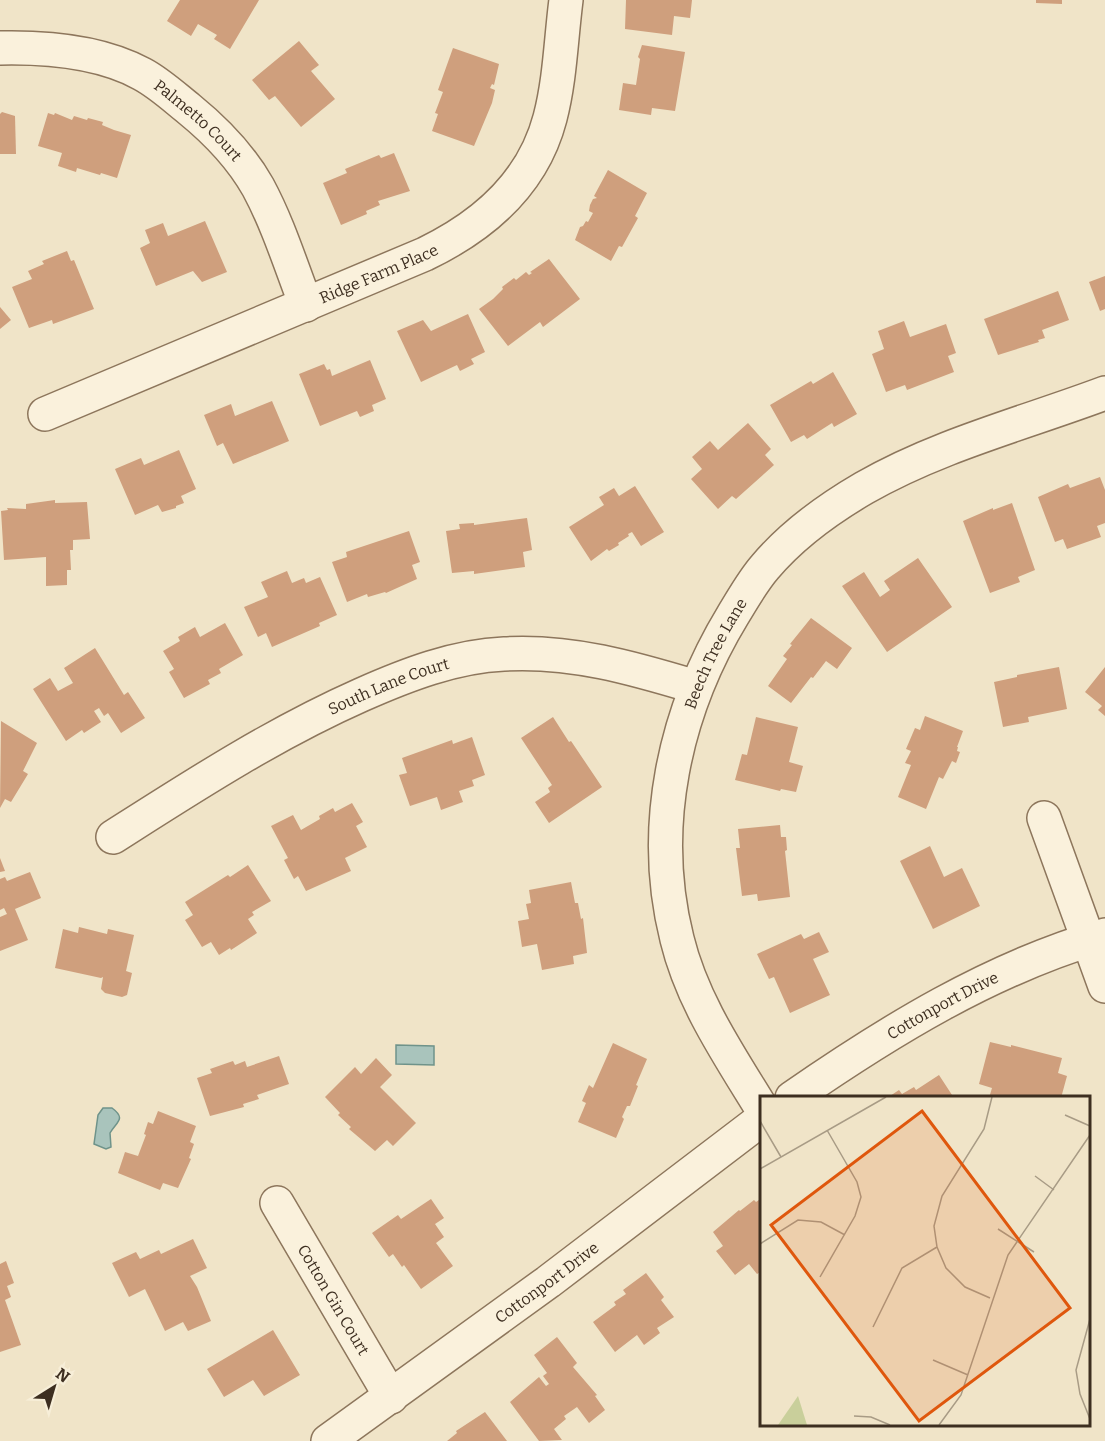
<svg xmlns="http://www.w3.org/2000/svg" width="1105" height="1441" font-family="Bitter,serif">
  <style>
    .water { fill: #a9c4bc; stroke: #6f938a; stroke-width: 1.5 }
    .building { fill: #cf9f7d }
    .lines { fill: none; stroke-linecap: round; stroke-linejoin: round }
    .minor-casing { stroke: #8d765c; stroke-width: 36 }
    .minor { stroke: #faf1dc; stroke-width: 33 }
    .labels { text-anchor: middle; stroke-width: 4.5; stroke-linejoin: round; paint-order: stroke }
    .street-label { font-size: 16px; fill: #3d2e20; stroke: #f7eed8 }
    .inset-road { fill: none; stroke: #a89b85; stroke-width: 1.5 }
    .view { fill: #df570d; fill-opacity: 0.15; stroke: #df570d; stroke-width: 3 }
    .inset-edge { fill: none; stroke: #3d2e20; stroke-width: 3 }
  </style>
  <rect width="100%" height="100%" fill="#f0e4c8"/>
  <g class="water">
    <path d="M396 1045 434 1046V1065L396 1064Z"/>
    <path d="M103 1108H112C127 1119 116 1122 110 1133L111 1147 106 1149 94 1144 98 1115Z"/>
  </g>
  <g class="building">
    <path d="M180 0H259L230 49 214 39 217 35 198 24 191 36 167 21Z"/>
    <path d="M626 0H692L690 18 674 16 672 35 625 29Z"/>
    <path d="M1036 0H1062V4L1036 3Z"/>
    <path d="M299 41 319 65 311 71 335 99 301 127 275 96 269 100 252 80Z"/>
    <path d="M642 45 685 52 675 111 652 108 651 115 619 110 623 83 636 85 640 59 638 57Z"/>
    <path d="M453 48 499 64 494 85 492 84 490 88 495 90 492 103 474 146 432 131 438 114 435 113 443 92 438 90Z"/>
    <path d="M2 112 15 116 16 154H0V114Z"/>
    <path d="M48 113 54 115 55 113 72 120 74 116 87 120 88 118 103 122 102 125 114 130 131 135 117 178 101 173 100 175 77 168 76 172 58 166 62 153 38 146Z"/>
    <path d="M394 153 410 191 378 201 380 205 366 211 367 214 341 225 323 183 347 173 345 169 379 155 381 158Z"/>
    <path d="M608 170 647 193 635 216 638 218 622 247 619 246 611 261 575 240 580 227 583 226 586 221 588 222 593 213 589 211 590 205 593 199 597 198 594 196Z"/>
    <path d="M205 221 227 272 202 282 193 271 156 286 140 248 150 243 145 230 163 223 168 236Z"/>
    <path d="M67 251 71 261 74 260 94 309 53 324 52 320 29 328 12 287 32 279 28 271 44 264 42 261Z"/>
    <path d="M549 259 580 299 543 327 540 322 508 346 479 309 493 299 503 289 502 287 514 278 516 280 526 272 529 275 532 273 530 272Z"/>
    <path d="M1105 276V309L1100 311 1089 282Z"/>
    <path d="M1058 291 1069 320 1042 330 1045 338 1038 340 1039 342 998 355 984 319Z"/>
    <path d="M0 307 11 320 0 329Z"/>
    <path d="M468 314 485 352 471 359 474 364 460 371 457 365 421 382 397 331 423 320 431 331Z"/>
    <path d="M904 321 910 337 946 324 956 353 948 356 954 372 907 390 905 385 886 392 872 354 884 349 878 331Z"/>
    <path d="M370 360 386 399 372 405 374 411 360 417 357 411 320 426 299 374 324 364 327 370 330 369 332 376Z"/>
    <path d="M833 372 857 414 834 427 832 423 807 439 804 435 791 442 770 405 811 381 813 384Z"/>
    <path d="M272 401 289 441 233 464 223 443 217 446 204 415 231 404 235 416Z"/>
    <path d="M748 423 771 449 765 455 774 465 736 499 732 496 718 509 691 479 702 469 692 457 710 441 718 450Z"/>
    <path d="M179 450 196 489 181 496 184 503 176 506V508L162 512 158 505 135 515 115 469 141 458 144 465Z"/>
    <path d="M1100 477 1105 490V523L1097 526 1101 537 1067 549 1063 539 1055 542 1038 497 1068 484 1070 488Z"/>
    <path d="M635 486 664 532 641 546 632 532 628 534 629 536 618 543 619 545 609 551 607 549 591 561 569 527 604 505 599 497 614 488 619 496Z"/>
    <path d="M55 500V503L87 502 90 539 73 540V550H70L71 570H67V585L46 586V557L4 560 1 511 8 510 7 508 26 509V504Z"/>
    <path d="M1012 503 1035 570 1018 577 1020 582 990 593 963 521 993 508V510Z"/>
    <path d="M527 518 532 550 523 552 525 567 474 574V571L452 573 446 531 460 529 459 524 474 523V525Z"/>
    <path d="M409 531 420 562 412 565 417 579 386 593 385 592 368 597 367 594 347 602 332 562 347 557 346 552Z"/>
    <path d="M918 558 952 607 887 652 842 586 864 572 880 597 890 590 884 581Z"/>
    <path d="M287 571 292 583 304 578 306 583 320 577 337 615 319 623 320 626 272 647 266 633 258 637 244 607 268 597 261 582Z"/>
    <path d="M811 618 852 648 837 669 826 661 813 678 811 677 791 703 768 686 787 659 783 656 792 645 790 644Z"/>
    <path d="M225 623 243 655 219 669 221 673 208 680 210 684 184 698 169 672 174 669 163 651 180 641 178 637 195 627 200 637Z"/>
    <path d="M95 648 124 695 128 692 145 718 121 733 108 713 104 716 99 708 94 711 101 722 84 733 82 730 66 741 33 689 50 678 58 691 73 683 64 668Z"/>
    <path d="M1059 667 1067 709 1028 717 1029 722 1003 727 994 682 1017 677V675Z"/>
    <path d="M1105 667V716L1098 710 1102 706 1085 692Z"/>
    <path d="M925 716 963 731 957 747H958L957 751 960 752 956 763 952 761 943 779 939 777 926 809 898 797 911 765 905 763 911 751 906 749 915 728 920 730Z"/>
    <path d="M553 717 569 742 571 741 602 787 549 823 535 802 550 792 548 788 552 785 521 738Z"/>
    <path d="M756 717 798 727 789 762 803 766 796 792 781 789 780 791 735 780 742 754 747 755Z"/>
    <path d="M1 721 37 743 23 771 28 774 11 802 5 799 0 808Z"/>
    <path d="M472 737 485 775 472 780 474 786 459 791 463 802 441 810 437 797 410 806 399 775 407 773 402 758 452 740 453 744Z"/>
    <path d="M352 803 363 822 356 826 367 847 345 858 351 871 306 891 298 876 294 879 284 860 288 858 271 826 293 815 301 830 320 819 319 816 333 808 335 812Z"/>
    <path d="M780 825 781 837H786L787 850 785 851 790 897 758 901 757 894 742 896 736 848H740L738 829Z"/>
    <path d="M930 846 944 877 962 868 980 906 933 929 900 861Z"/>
    <path d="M0 858 5 871 0 872Z"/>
    <path d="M248 865 271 901 252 912 254 915 248 919 257 933 231 950 230 948 219 955 211 942 202 947 185 920 193 915 185 902 228 875 230 877Z"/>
    <path d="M30 872 41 898 15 909 28 940 0 951V917L7 914 4 908 0 910V879L5 877 7 881Z"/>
    <path d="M571 882 575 903H578L581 919 583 918 587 953 573 956 574 964 542 970 537 944 522 947 518 921 529 919 526 904 531 903 529 890Z"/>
    <path d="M79 927 107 934 108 929 134 935 126 971 132 973 127 995 122 997 105 993 101 989 103 977 101 978 55 968 63 929 78 933Z"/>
    <path d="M819 932 829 952 813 959 830 995 790 1013 774 977 769 979 757 954 801 934 804 939Z"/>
    <path d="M990 1042 1011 1047V1045L1062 1058 1058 1073 1067 1076 1061 1098H989L992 1088 979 1084Z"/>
    <path d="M613 1043 647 1059 636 1085 638 1086 630 1106H627L622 1117 624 1119 616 1138 578 1122 586 1103 582 1101 589 1085 593 1088Z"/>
    <path d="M279 1056 289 1084 257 1095 259 1099 243 1104 244 1107 210 1116 197 1078 212 1073 210 1069 233 1061 235 1065 245 1061 247 1067Z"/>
    <path d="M376 1058 392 1075 380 1087 416 1123 393 1146 387 1140 375 1151 349 1129 351 1127 338 1115 340 1113 325 1097 355 1067 361 1074Z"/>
    <path d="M939 1075 954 1098H887L899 1090 902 1094 914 1087 916 1090Z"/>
    <path d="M158 1111 196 1126 190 1142 194 1144 189 1158 191 1159 178 1188 163 1183 160 1190 118 1173 125 1152 138 1156 146 1135 144 1134 148 1122 153 1124Z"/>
    <path d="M762 1198V1271L757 1274 749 1264 735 1275 716 1251 723 1246 713 1232 739 1210 740 1211 754 1200 756 1202Z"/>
    <path d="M431 1199 444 1218 435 1224 444 1237 436 1243 453 1266 421 1289 404 1265 402 1267 393 1254 389 1257 372 1233 398 1215 401 1219Z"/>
    <path d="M193 1239 207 1268 190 1276 197 1287 211 1321 188 1331 183 1322 165 1331 145 1289 129 1297 112 1263 136 1252 140 1259 159 1250 161 1254Z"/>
    <path d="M6 1261 14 1283 7 1286 11 1297 5 1300 21 1345 0 1352V1264Z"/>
    <path d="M646 1273 664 1297 661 1300 674 1317 657 1328 660 1333 644 1345 637 1335 615 1352 593 1322 616 1305 614 1302 626 1294 623 1290Z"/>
    <path d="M273 1330 300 1375 264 1396 253 1380 224 1397 207 1369Z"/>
    <path d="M557 1337 577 1363 573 1367 597 1395 595 1396 605 1410 589 1423 577 1407 564 1416 566 1419 554 1429 562 1440 539 1441 510 1402 539 1377 546 1386 549 1384 543 1376 547 1373 534 1355Z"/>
    <path d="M485 1412 507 1441H447L457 1433 456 1431Z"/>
  </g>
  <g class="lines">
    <g class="minor-casing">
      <g id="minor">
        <path id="s1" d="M0 48C47 47 100 51 142 74 159 83 174 97 189 109 216 131 241 157 258 187 278 224 291 266 306 305"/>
        <path id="s2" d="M45 414 425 254C483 226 533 183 550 118 560 80 561 39 566 0"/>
        <path d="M1044 818 1105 986"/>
        <path id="s3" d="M113 837C193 786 273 734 361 695 406 675 455 656 504 654 571 650 633 668 696 687"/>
        <path id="s4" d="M792 1098C889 1031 991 968 1105 935"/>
        <path id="s5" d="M762 1109C729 1055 692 1001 677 939 649 828 674 712 733 615 743 599 752 582 765 567 792 535 828 509 864 488 939 445 1025 423 1105 393"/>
        <path id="s6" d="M277 1203 391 1397"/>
        <path id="s7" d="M328 1441 548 1282 762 1119"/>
      </g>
    </g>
    <use href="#minor" class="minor"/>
  </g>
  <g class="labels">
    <g class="street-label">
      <text dy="6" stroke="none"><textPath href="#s1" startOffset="219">Palmetto Court</textPath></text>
      <text dy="6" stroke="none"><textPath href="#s2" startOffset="362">Ridge Farm Place</textPath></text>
      <text dy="6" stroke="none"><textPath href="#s5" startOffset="486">Beech Tree Lane</textPath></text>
      <text dy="6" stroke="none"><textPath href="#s3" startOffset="315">South Lane Court</textPath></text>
      <text dy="6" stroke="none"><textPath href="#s4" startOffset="177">Cottonport Drive</textPath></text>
      <text dy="6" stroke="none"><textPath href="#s7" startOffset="270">Cottonport Drive</textPath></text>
      <text dy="6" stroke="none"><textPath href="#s6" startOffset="112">Cotton Gin Court</textPath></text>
    </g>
  </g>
  <g transform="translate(760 1096)">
    <rect width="330" height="330" fill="#f0e4c8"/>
    <path d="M38 300 47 329H18Z" fill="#c9cf9b"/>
    <path class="inset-road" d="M305 19 330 30M0 25 21 61M0 73 126 1M275 80 294 94M238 133 274 156M0 148 38 124 61 126 85 139M60 181 95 120 101 101 97 86 67 34M230 202 205 191 186 172 177 151 174 130 182 100 224 33 232 1M330 223 316 274 320 298 330 323M113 231 142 172 177 151M173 264 208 279M94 320 111 321 130 329M179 329 201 299 248 159 330 39"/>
    <path class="view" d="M162 15 310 212 159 325 11 129Z"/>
    <rect width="330" height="330" class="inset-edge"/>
  </g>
  <g transform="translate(54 1387) rotate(37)" stroke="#f7eed8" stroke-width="4.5" paint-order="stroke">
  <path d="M0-4.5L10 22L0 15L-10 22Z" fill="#3d2e20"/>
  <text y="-9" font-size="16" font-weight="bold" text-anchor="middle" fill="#3d2e20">N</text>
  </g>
</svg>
